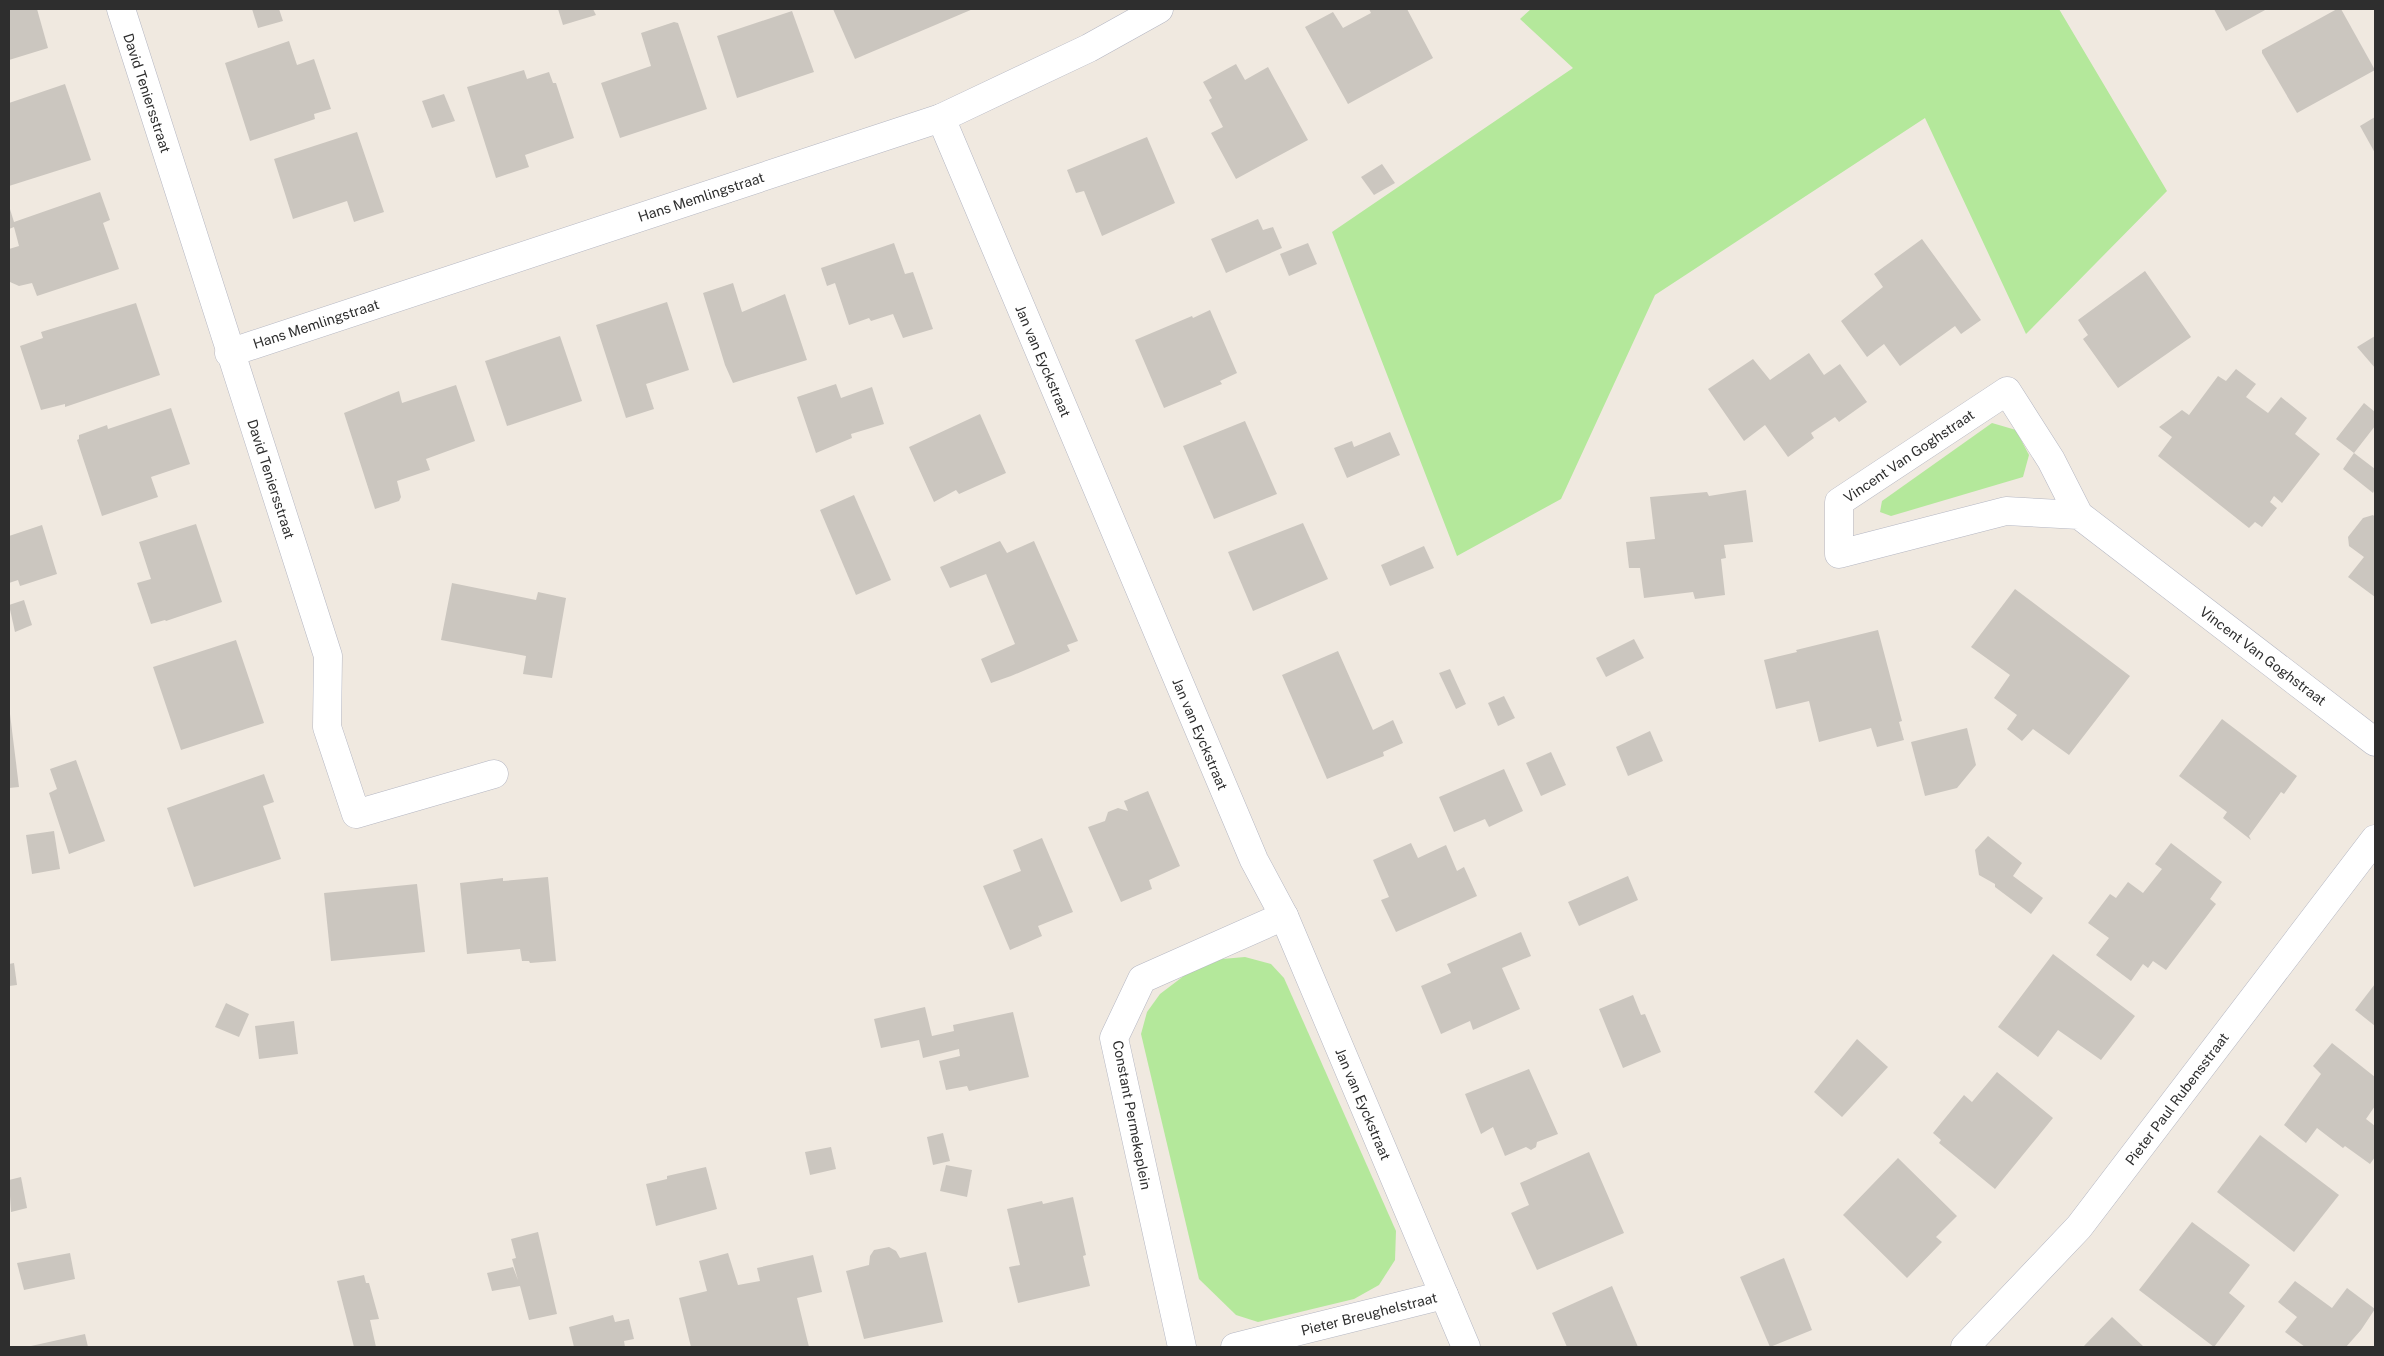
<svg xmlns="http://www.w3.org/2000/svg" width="2384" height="1356" font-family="'Public Sans',sans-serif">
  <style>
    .green { fill: #b4e89b }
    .building { fill: #cbc6bf }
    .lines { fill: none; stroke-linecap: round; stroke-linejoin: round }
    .street-casing { stroke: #b4b6c2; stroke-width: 29 }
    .street { stroke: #fff; stroke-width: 28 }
    .labels { text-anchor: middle; stroke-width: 4; stroke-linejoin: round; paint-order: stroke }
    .street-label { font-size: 14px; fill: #2e2e2e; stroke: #fff }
  </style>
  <rect width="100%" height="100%" fill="#f0e9e0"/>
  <g class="green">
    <path d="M1531 9H2059L2167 191 2026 334 1925 118 1655 295 1561 499 1457 556 1332 232 1573 68 1520 19Z"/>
    <path d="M1992 423 2016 430 2029 455 2023 477 1891 516 1880 512 1882 501Z"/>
    <path d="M1245 957 1271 964 1284 978 1396 1231 1395 1260 1379 1285 1354 1299 1258 1322 1236 1315 1199 1279 1141 1034 1147 1012 1160 994 1185 975 1222 959Z"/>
  </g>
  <g class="building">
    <path d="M9 9H37L48 48 9 60Z"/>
    <path d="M252 9H279L283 21 258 28Z"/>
    <path d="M558 9H593L596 15 563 25Z"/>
    <path d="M833 9H973L855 59Z"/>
    <path d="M1369 9H1407L1433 58 1348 104 1305 27 1333 12 1343 28 1371 13Z"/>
    <path d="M2214 9H2267L2226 31Z"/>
    <path d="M2337 9H2341L2375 70 2297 113 2262 53V50Z"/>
    <path d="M792 11 814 72 737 98 717 36Z"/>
    <path d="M674 22 678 23 707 109 620 138 601 83 651 66 641 33Z"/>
    <path d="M289 41 297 65 314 59 331 109 314 114 315 119 250 141 225 63Z"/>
    <path d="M1236 64 1245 80 1268 67 1308 140 1236 179 1211 133 1223 127 1209 100 1212 98 1203 82Z"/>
    <path d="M524 70 527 79 549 72 553 83H556L574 138 525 155 529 167 496 178 467 87Z"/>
    <path d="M65 84 91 160 9 186V103Z"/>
    <path d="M444 94 455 121 432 128 422 101Z"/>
    <path d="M2375 117V153L2360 126Z"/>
    <path d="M357 132 384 212 354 222 347 201 293 219 274 159Z"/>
    <path d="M1147 137 1175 203 1102 236 1084 191 1076 193 1067 170Z"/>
    <path d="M1382 164 1395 183 1374 195 1361 177Z"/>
    <path d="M100 192 110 220 103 223 119 269 37 296 32 283 19 286 10 282 9 249 19 246 14 227 9 229V206L14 222Z"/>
    <path d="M1258 219 1263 230 1273 227 1282 248 1226 273 1211 239Z"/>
    <path d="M1922 239 1981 320 1961 334 1955 326 1900 366 1884 344 1867 357 1841 321 1883 287 1874 274Z"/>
    <path d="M894 243 905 274 913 272 933 329 903 338 893 314 871 321 869 318 849 325 835 283 827 286 821 268Z"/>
    <path d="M1308 243 1317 264 1289 276 1280 254Z"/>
    <path d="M2145 271 2191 337 2118 388 2083 339 2088 335 2078 320Z"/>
    <path d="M733 283 742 312 785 294 807 360 733 383 725 365 703 293Z"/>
    <path d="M667 302 689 370 646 384 654 409 626 418 596 325Z"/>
    <path d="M136 303 160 375 65 407V404L41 410 20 346 43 338 41 332Z"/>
    <path d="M1210 310 1237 373 1220 381 1222 384 1164 408 1135 340 1192 316 1193 318Z"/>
    <path d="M560 336 582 401 507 426 485 361Z"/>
    <path d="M2375 336V368L2357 347Z"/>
    <path d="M1809 353 1824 375 1840 364 1867 402 1839 422 1835 417 1811 433 1814 438 1788 457 1765 425 1744 441 1708 389 1753 359 1770 380Z"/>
    <path d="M2236 369 2256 384 2246 397 2268 413 2281 397 2307 418 2295 434 2320 454 2282 503 2274 496 2270 502 2277 508 2262 527 2255 522 2249 528 2158 456 2172 437 2159 427 2182 410 2189 415 2218 376 2226 381Z"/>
    <path d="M836 384 841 398 872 387 884 424 851 434 852 438 816 453 797 397Z"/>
    <path d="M456 385 475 441 426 459 430 470 397 481 401 497 399 501 375 509 344 413 399 391 402 403Z"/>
    <path d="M2364 403 2375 412V426L2354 453 2375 469V489L2373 493 2343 469 2354 453 2336 439Z"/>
    <path d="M171 408 190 464 151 477 158 497 102 516 77 440 79 439V435L107 425 108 429Z"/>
    <path d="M980 414 1006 473 959 494 956 490 934 502 909 447Z"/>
    <path d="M1245 421 1277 494 1214 519 1183 446Z"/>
    <path d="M1390 432 1400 455 1347 478 1334 448 1352 441 1354 447Z"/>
    <path d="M1746 490 1753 542 1724 545 1726 558 1721 559 1725 595 1695 599 1693 592 1644 598 1640 568H1629L1626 542 1655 539 1650 497 1707 492 1709 496Z"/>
    <path d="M854 495 891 580 856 595 820 510Z"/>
    <path d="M2373 515 2375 517V597L2348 577 2364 557 2349 546 2348 537 2363 518Z"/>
    <path d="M1303 523 1328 579 1253 611 1228 552Z"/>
    <path d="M196 524 222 602 166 621 165 620 151 624 137 583 151 579 139 542Z"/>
    <path d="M42 525 57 574 20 586 18 580 9 583V536Z"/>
    <path d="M1000 541 1007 553 1034 541 1078 641 1067 645 1070 651 1011 676 991 683 981 659 1015 644 986 574 950 588 940 567Z"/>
    <path d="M1424 546 1434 568 1390 586 1381 565Z"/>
    <path d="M452 583 536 600 538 592 566 598 552 678 523 674 526 656 441 640Z"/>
    <path d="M2015 589 2130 676 2069 755 2033 729 2022 741 2007 729 2017 715 1994 698 2010 675 1971 647Z"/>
    <path d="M24 600 32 625 15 632 9 605Z"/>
    <path d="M1878 630 1902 721 1899 722 1904 740 1877 747 1871 728 1819 742 1809 701 1776 709 1764 660 1797 652 1796 650Z"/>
    <path d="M1634 639 1644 658 1606 677 1596 658Z"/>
    <path d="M236 640 264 723 181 750 153 667Z"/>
    <path d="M1338 651 1373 730 1393 720 1403 743 1383 752 1384 756 1327 779 1282 675Z"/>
    <path d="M1450 669 1466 704 1456 709 1439 673Z"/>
    <path d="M1504 696 1515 718 1498 726 1488 703Z"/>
    <path d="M10 714 19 787 9 788V715Z"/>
    <path d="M2222 719 2297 776 2284 794 2281 792 2249 836 2251 840 2223 818 2227 812 2179 776Z"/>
    <path d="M1967 728 1976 765 1957 788 1925 796 1911 742Z"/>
    <path d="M1650 731 1663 761 1628 776 1616 747Z"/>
    <path d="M1551 752 1566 785 1541 796 1526 763Z"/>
    <path d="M76 760 105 841 69 854 49 793 57 789 50 769Z"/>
    <path d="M1504 769 1523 811 1489 827 1485 819 1454 832 1439 797Z"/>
    <path d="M264 774 274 802 263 806 281 859 194 887 167 808Z"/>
    <path d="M1148 791 1180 866 1149 880 1152 889 1121 902 1088 827 1105 821 1108 812 1118 808 1128 811 1124 801Z"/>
    <path d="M54 831 60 869 32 874 26 835Z"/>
    <path d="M1988 836 2022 863 2013 876 2043 898 2031 914 1995 887V884L1979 875 1975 850Z"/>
    <path d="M1042 838 1073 912 1038 926 1042 936 1010 950 983 886 1021 871 1013 850Z"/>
    <path d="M1411 843 1418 858 1446 845 1457 871 1464 867 1477 896 1396 932 1381 900 1389 897 1373 860Z"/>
    <path d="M2171 843 2222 882 2210 899 2216 904 2166 970 2153 961 2148 968 2143 964 2131 981 2096 955 2109 938 2088 923 2110 894 2116 898 2128 882 2143 893 2162 869 2155 864Z"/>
    <path d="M1628 876 1638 900 1579 926 1568 902Z"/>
    <path d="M548 877 556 961 530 963 529 961H522L520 949 467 954 460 883 503 878V881Z"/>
    <path d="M417 884 425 952 331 961 324 893Z"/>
    <path d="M1521 932 1531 956 1502 968 1520 1009 1473 1030 1470 1021 1441 1034 1421 986 1451 973 1447 964Z"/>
    <path d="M2053 954 2135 1016 2101 1060 2058 1030 2038 1057 1998 1027Z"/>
    <path d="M14 963 17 985 9 986V964Z"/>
    <path d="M2375 984V1026L2355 1010Z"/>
    <path d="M1633 995 1641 1015 1645 1014 1661 1052 1623 1068 1599 1009Z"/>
    <path d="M226 1003 249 1014 239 1037 215 1027Z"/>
    <path d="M925 1007 932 1036 954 1031 953 1025 1013 1012 1029 1077 969 1091 967 1086 946 1090 939 1061 960 1056 959 1049 923 1058 919 1040 881 1048 874 1019Z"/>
    <path d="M294 1021 298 1054 259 1059 255 1026Z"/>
    <path d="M1857 1039 1888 1067 1842 1117 1814 1092Z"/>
    <path d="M2332 1043 2375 1077V1106L2366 1119 2375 1126V1157L2370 1164 2345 1146 2343 1148 2317 1128 2306 1143 2284 1125 2321 1074 2313 1066Z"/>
    <path d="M1529 1069 1558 1134 1537 1142 1536 1147 1531 1150 1526 1147 1505 1156 1493 1127 1481 1134 1465 1094Z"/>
    <path d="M1997 1072 2053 1118 1995 1189 1939 1143 1941 1140 1933 1133 1964 1095 1972 1102Z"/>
    <path d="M943 1133 950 1161 933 1165 927 1137Z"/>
    <path d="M2260 1135 2339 1195 2294 1252 2217 1192Z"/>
    <path d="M831 1147 836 1169 810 1175 805 1152Z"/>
    <path d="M1589 1152 1624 1233 1537 1270 1511 1213 1529 1205 1520 1183Z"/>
    <path d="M1898 1158 1957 1216 1936 1237 1942 1242 1907 1278 1843 1215Z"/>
    <path d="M946 1165 972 1170 967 1197 940 1191Z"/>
    <path d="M706 1167 717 1209 656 1226 646 1184 667 1179V1176Z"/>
    <path d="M21 1177 27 1208 11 1212 9 1180Z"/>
    <path d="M1073 1197 1086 1255 1083 1256 1090 1286 1018 1303 1009 1267 1020 1265 1007 1209 1042 1201 1043 1204Z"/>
    <path d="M2192 1222 2250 1265 2229 1293 2245 1306 2214 1347 2139 1290Z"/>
    <path d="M538 1232 557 1314 529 1320 520 1286 492 1291 487 1273 513 1267 518 1280 512 1259 516 1258 511 1239Z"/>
    <path d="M889 1247 896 1251 900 1258 926 1252 943 1322 864 1339 846 1271 869 1265 870 1256 874 1250Z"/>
    <path d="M70 1253 75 1279 24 1290 17 1263Z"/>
    <path d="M728 1253 738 1285 760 1281 757 1268 813 1255 822 1292 797 1298 809 1347H691L679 1298 707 1291 699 1261Z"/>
    <path d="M1784 1258 1812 1330 1770 1347 1740 1277Z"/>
    <path d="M364 1275 366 1283H369L379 1319 370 1320 376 1347H354L337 1281Z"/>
    <path d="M2295 1281 2332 1308 2347 1288 2375 1309 2361 1330 2346 1347H2305L2285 1332 2297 1317 2278 1302Z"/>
    <path d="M1612 1286 1638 1347H1567L1552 1313Z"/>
    <path d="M613 1315 615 1322 629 1319 634 1339 624 1341 625 1347H574L569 1327Z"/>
    <path d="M2112 1317 2144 1347H2083Z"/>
    <path d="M85 1334 88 1347H31V1346Z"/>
  </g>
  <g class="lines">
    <g class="street-casing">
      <g id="street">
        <path d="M121 9 328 656 327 727 356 814 494 774"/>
        <path d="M941 118 1254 860 1284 916 1466 1347"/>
        <path d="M229 353 941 118 1089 48 1159 9"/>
        <path d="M2079 515 2051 460 2007 391 1839 502V554L2006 511 2079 515 2375 742"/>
        <path d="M1182 1347 1114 1038 1142 979 1284 916"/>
        <path d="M1235 1347 1444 1295"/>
        <path d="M1965 1347 2079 1227 2375 839"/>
      </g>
    </g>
    <use href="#street" class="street"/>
  </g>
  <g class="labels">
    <g class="street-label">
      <text transform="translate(147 93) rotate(72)" y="5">David Teniersstraat</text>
      <text transform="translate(701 197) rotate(-18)" y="5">Hans Memlingstraat</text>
      <text transform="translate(316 324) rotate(-18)" y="5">Hans Memlingstraat</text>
      <text transform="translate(1043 361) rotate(67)" y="5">Jan van Eyckstraat</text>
      <text transform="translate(1909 456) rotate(-34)" y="5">Vincent Van Goghstraat</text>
      <text transform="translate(271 479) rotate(72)" y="5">David Teniersstraat</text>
      <text transform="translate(2263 656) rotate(37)" y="5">Vincent Van Goghstraat</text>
      <text transform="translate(1200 734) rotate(67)" y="5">Jan van Eyckstraat</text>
      <text transform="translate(2177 1099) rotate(-53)" y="5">Pieter Paul Rubensstraat</text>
      <text transform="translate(1363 1104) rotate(67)" y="5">Jan van Eyckstraat</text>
      <text transform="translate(1132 1115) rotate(79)" y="5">Constant Permekeplein</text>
      <text transform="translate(1369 1314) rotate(-14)" y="5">Pieter Breughelstraat</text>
    </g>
  </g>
  <rect width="2384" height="1356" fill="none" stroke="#2e2e2e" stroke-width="20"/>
</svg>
